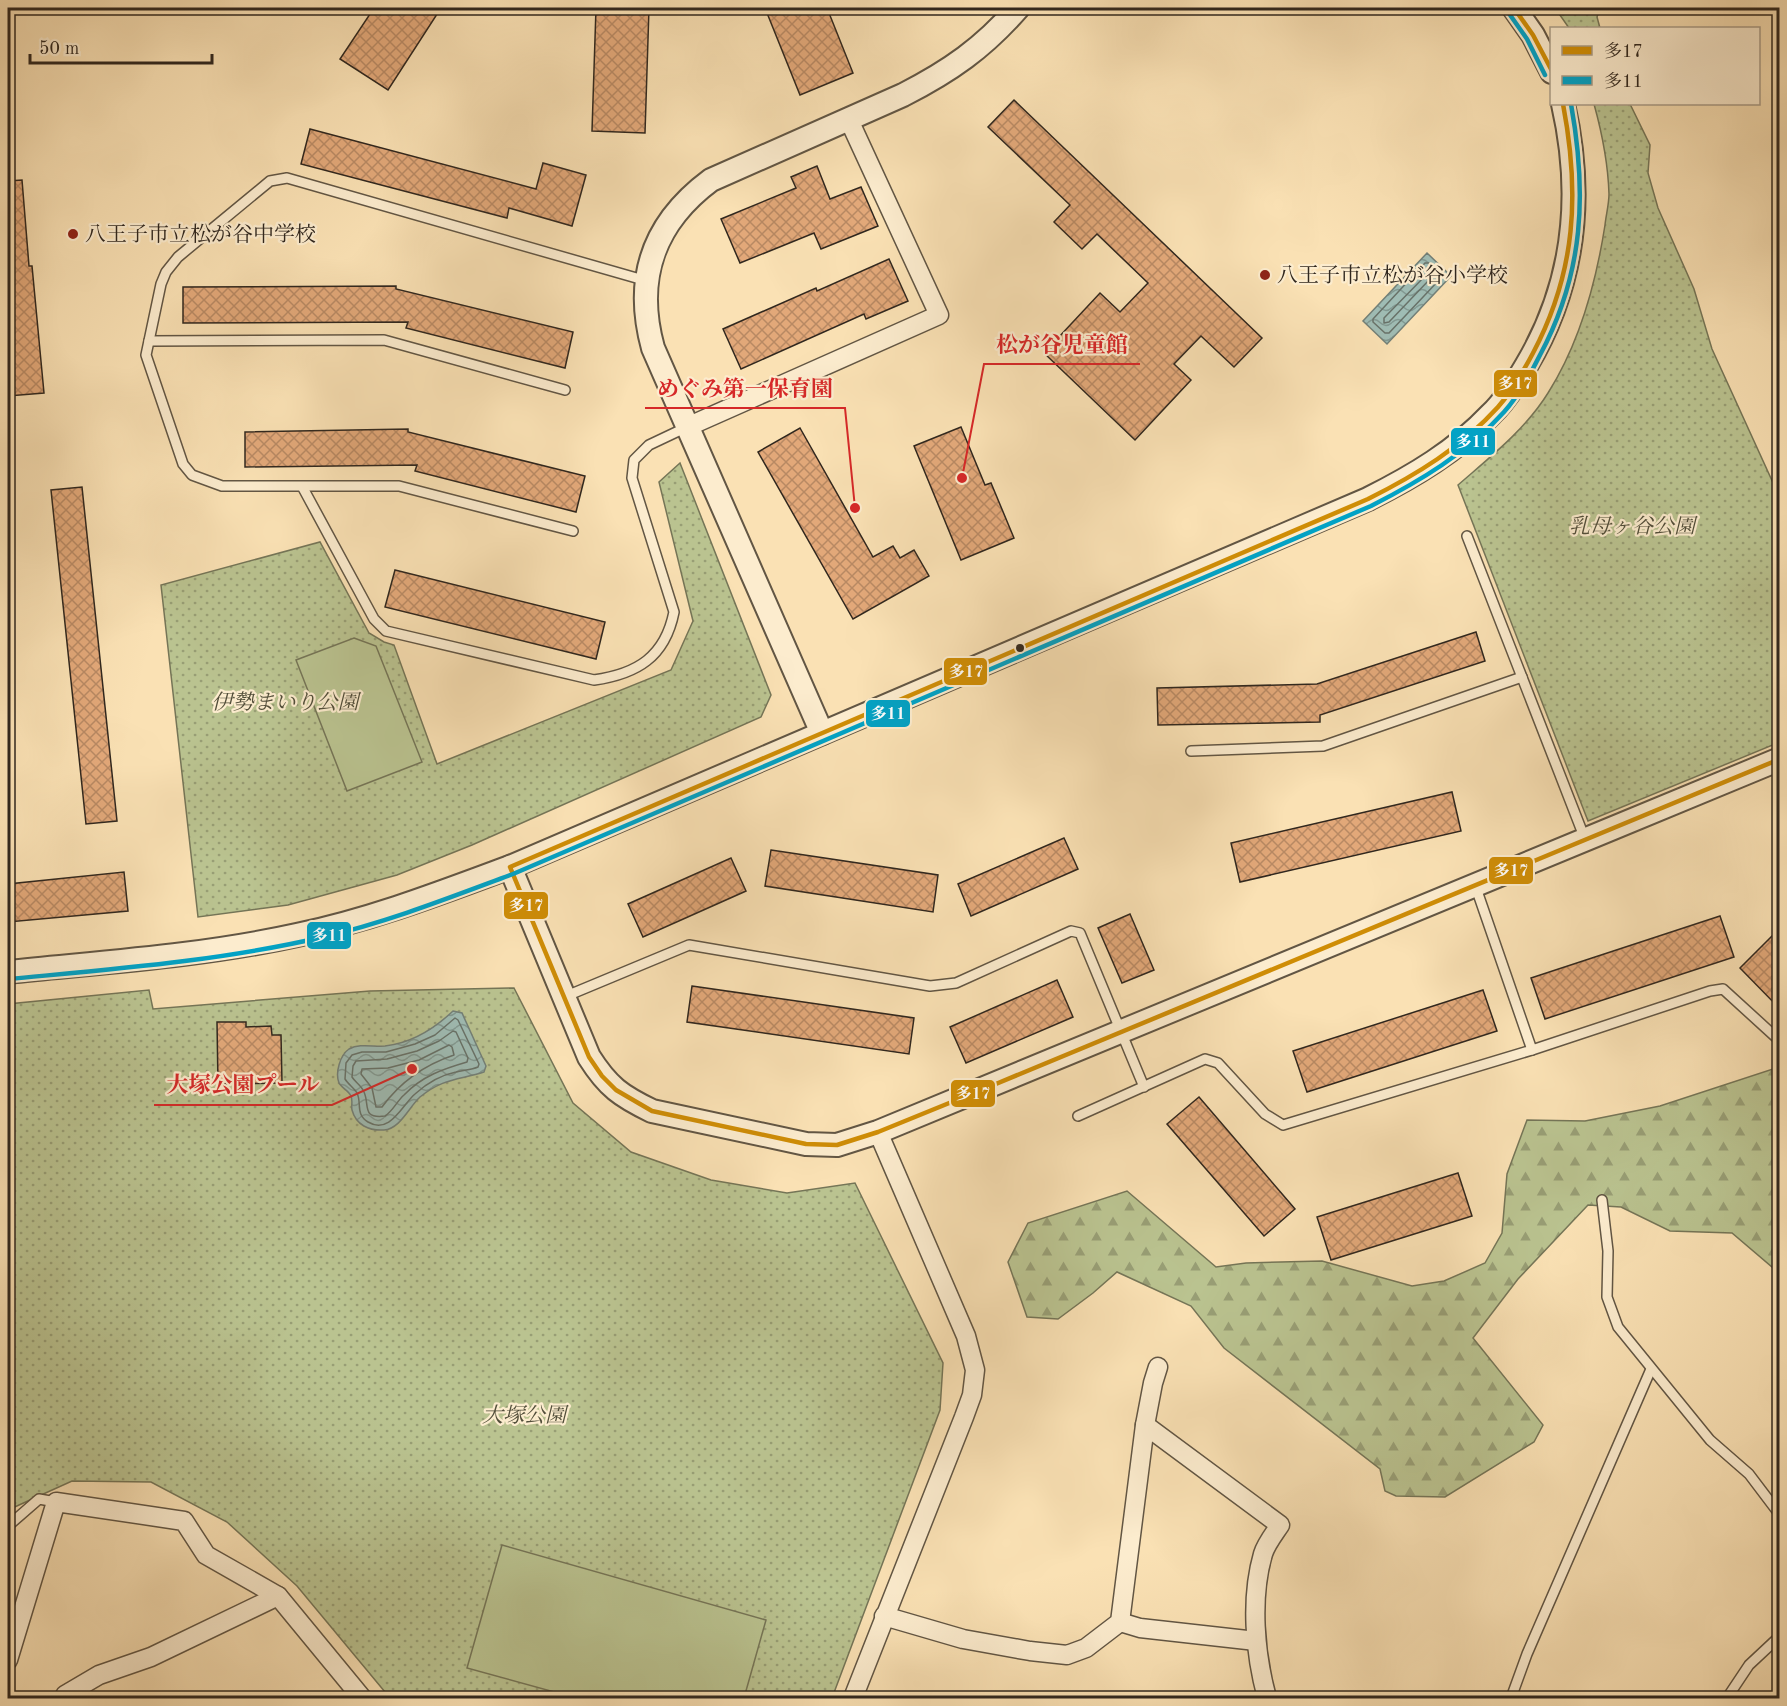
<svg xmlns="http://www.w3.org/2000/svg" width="1787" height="1706" font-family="'Old Standard TT','Noto Serif JP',serif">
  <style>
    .grass { fill: url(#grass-dots); stroke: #757557; stroke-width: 1.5 }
    .forest { fill: url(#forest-firs); stroke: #757557; stroke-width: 1.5 }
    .garden { fill: #bac390; stroke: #757557; stroke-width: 1.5 }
    .water { fill: url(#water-waves); stroke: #738078; stroke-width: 1.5 }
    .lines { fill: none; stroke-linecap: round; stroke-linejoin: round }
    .shore { stroke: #687269; stroke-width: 1.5 }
    .building { fill: url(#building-cross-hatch); stroke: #30271e; stroke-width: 1.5 }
    .service-casing { stroke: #625644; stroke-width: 12 }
    .minor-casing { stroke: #625644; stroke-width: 21 }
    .tertiary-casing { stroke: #625644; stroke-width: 26 }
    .service { stroke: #fcecce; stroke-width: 9 }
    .minor { stroke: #fcecce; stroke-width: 18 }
    .tertiary { stroke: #fcecce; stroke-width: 22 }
    .bus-1-casing { stroke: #fcecce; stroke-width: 9 }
    .bus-2-casing { stroke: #fcecce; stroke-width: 9 }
    .bus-1 { stroke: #cf8d06; stroke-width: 4.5 }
    .bus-2 { stroke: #02a2c5; stroke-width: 4.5 }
    .poi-dot { fill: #8f2418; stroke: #fcecce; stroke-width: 2 }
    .bus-dot { fill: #30271e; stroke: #fcecce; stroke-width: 2 }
    .labels { text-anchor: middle; stroke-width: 4.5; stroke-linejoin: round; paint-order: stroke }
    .poi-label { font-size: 21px; fill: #30271e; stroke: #fcecce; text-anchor: start }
    .park-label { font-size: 21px; font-style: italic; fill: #524e3a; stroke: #fcecce }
    .leader { fill: none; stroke: #d62828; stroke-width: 2 }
    .callout-dot { fill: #d62828; stroke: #fcecce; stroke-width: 2 }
    .callout-label { font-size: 22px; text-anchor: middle; font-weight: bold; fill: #d62828; stroke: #fcecce; stroke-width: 4.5; stroke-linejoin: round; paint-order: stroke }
    .line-badge { stroke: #fcecce; stroke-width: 2 }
    .badge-label { font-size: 16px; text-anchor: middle; font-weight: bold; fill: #fff }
  </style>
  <defs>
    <pattern id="grass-dots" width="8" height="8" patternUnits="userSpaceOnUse" patternTransform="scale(1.5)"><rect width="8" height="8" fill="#bac390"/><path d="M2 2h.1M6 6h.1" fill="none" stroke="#989e75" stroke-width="1.8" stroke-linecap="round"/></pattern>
    <pattern id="forest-firs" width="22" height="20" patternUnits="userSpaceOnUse" patternTransform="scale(1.5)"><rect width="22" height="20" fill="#bac390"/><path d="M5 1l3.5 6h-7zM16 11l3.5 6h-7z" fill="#989e75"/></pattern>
    <pattern id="water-waves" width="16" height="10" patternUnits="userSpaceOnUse" patternTransform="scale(1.5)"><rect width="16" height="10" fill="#9fbcb4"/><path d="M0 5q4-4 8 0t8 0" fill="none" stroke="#829992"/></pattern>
    <pattern id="building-cross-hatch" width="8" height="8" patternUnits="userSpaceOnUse" patternTransform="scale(1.5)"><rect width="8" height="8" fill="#e2a879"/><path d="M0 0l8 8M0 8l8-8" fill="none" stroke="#b88963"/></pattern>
  </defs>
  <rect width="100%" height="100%" fill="#fae1b4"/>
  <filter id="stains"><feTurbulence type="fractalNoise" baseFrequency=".00333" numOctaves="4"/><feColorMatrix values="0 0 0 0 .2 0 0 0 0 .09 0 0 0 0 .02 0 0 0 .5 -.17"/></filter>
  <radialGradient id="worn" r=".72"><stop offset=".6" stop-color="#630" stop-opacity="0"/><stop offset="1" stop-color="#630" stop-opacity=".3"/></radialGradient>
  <g class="grass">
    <path d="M1555 8H1600L1597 17 1600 28H1569Z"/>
    <path d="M1594 104H1630L1650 145 1648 173 1658 208 1694 289 1712 349 1779 496 1780 742 1588 821 1458 485C1490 457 1525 430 1548 393 1579 344 1596 283 1605 225 1606 215 1609 204 1609 194 1608 162 1602 133 1594 104Z"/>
    <path d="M680 463 771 695 761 717 472 845 397 875 288 905 198 917 161 585 320 542 369 633 384 642 394 645 437 764 671 670 693 621 659 482Z"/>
    <path d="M514 988 573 1103 631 1152 711 1180 787 1193 855 1183 943 1363 940 1410 832 1698H390L297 1586 227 1522 151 1482 72 1481 8 1510V1004L149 990 153 1009 370 991Z"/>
  </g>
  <path class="forest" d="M1779 1067V1273L1732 1233 1670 1231 1621 1207 1588 1205 1518 1279 1473 1338 1543 1425 1534 1442 1445 1497 1396 1496 1385 1491 1380 1469 1224 1348 1191 1306 1117 1272 1093 1293 1058 1319 1027 1317 1008 1262 1028 1223 1127 1191 1216 1267 1246 1263 1322 1261 1412 1286 1444 1281 1485 1263 1502 1233 1507 1174 1527 1120 1585 1121 1660 1106Z"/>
  <g class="garden">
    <path d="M354 638 376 646 422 762 347 791 296 660Z"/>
    <path d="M502 1545 766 1620 744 1698H576L467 1668Z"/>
  </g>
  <g class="water">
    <path d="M1427 253 1451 276 1387 344 1363 321Z"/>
    <path d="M453 1011 462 1013 486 1066 484 1072C459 1080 443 1078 420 1097 409 1107 400 1129 384 1130 369 1131 356 1125 352 1110 351 1106 353 1100 351 1096 349 1091 342 1088 339 1083 335 1073 340 1055 349 1049 360 1043 373 1047 385 1046 412 1043 434 1029 453 1011Z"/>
  </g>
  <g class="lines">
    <g class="shore">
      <path d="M1425 263H1429L1441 274V278L1389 333H1385L1373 322V319Z"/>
      <path d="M1428 273 1431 275 1430 279 1389 322 1384 323V318Z"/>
      <path d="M455 1018 458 1020 479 1064 478 1067C471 1070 463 1070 456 1072 441 1075 426 1084 415 1094 402 1105 390 1135 368 1122 355 1114 362 1103 357 1093 354 1088 348 1084 345 1079L346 1063 352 1055 362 1052H386L415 1044 435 1035Z"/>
      <path d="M453 1031 456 1032 468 1058 467 1062C443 1069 422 1076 404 1095 397 1101 393 1111 385 1116 361 1119 370 1105 364 1092 362 1086 355 1082 352 1077L353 1066 356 1061 387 1059 417 1051 439 1041Z"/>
      <path d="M449 1045 452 1047 454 1055C424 1065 401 1081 382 1107H376L372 1088 361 1074 362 1069 388 1068 419 1060Z"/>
    </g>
  </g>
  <g class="building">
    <path d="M374 8H441L388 90 340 59Z"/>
    <path d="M596 8H649L645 133 592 131Z"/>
    <path d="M765 8H827L853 73 800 95Z"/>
    <path d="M1014 100 1262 338 1234 367 1201 336 1174 364 1191 380 1135 440 1044 353 1100 293 1120 312 1148 283 1097 234 1082 249 1054 222 1070 205 988 127Z"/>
    <path d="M310 129 536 189 543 163 586 175 572 226 509 208 507 218 301 164Z"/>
    <path d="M817 166 830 199 861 187 878 226 821 249 814 233 740 263 721 219 796 188 791 177Z"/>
    <path d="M22 180 29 266H32L44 393 8 396V181Z"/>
    <path d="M889 259 908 301 866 319 864 314 741 369 723 329 816 288 817 291Z"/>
    <path d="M396 286V289L573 332 565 368 406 328 408 322 183 323V287Z"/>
    <path d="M961 427 985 485 991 483 1014 538 961 560 914 446Z"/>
    <path d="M800 428 873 557 893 546 900 558 914 550 929 576 853 619 758 452Z"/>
    <path d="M408 429V432L585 476 576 512 415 471 417 465 245 467V432Z"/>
    <path d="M82 487 117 821 86 824 51 490Z"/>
    <path d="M395 570 605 622 596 659 385 607Z"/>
    <path d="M1476 632 1485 661 1320 715V722L1158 725 1157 688 1317 684Z"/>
    <path d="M1452 792 1461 831 1240 882 1231 843Z"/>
    <path d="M1064 838 1078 869 971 916 958 884Z"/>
    <path d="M771 850 938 875 933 912 765 886Z"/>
    <path d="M731 858 746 891 643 937 628 904Z"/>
    <path d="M124 872 128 911 8 922V884Z"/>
    <path d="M1130 914 1154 970 1122 983 1098 928Z"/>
    <path d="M1720 916 1734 957 1545 1019 1531 978Z"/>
    <path d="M1779 929V1008L1740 968Z"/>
    <path d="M1057 980 1073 1017 966 1063 950 1027Z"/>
    <path d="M692 986 914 1018 909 1054 687 1022Z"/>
    <path d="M1483 990 1497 1031 1307 1092 1293 1051Z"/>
    <path d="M217 1022H246V1027L271 1026 272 1035H281L282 1083 218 1084Z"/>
    <path d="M1199 1097 1295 1209 1264 1236 1167 1124Z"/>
    <path d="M1458 1173 1472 1216 1331 1260 1317 1217Z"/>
  </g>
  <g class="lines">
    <g class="service-casing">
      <g id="service">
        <path d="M149 341 384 340 565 390"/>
        <path d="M303 488 374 619 386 631 594 680C637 674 665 657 674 612L632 478 634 460 649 445 687 427"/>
        <path d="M573 531 399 486H222L192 475 183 464 146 355 161 284 166 272 178 257 270 181 287 178 647 281"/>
        <path d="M1467 536 1585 839"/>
        <path d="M1191 751 1323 746 1522 677"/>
        <path d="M1475 885 1532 1050"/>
        <path d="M564 997 689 945 930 986 956 983 1071 931 1080 933 1144 1087"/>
        <path d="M1078 1116 1205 1059 1218 1063 1265 1114 1283 1125 1532 1050 1710 991 1723 989 1780 1041"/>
        <path d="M1602 1200 1608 1251 1607 1297 1618 1327 1710 1440 1749 1474 1780 1515"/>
        <path d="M8 1526 39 1499 56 1502"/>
        <path d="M1511 1698 1527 1654 1651 1369"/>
        <path d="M1727 1698 1749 1665 1780 1636"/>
      </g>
    </g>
    <g class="minor-casing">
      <g id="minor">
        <path d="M687 427 939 315 849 120"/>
        <path d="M1145 1425 1280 1525C1274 1534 1266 1544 1263 1554 1250 1599 1255 1654 1267 1698"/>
        <path d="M884 1616 963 1639 1030 1651 1067 1655 1086 1648 1120 1622 1145 1425 1153 1383 1158 1367"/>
        <path d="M1120 1622 1140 1628 1256 1641"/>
        <path d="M8 1660 56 1502 184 1521 206 1555 278 1596 362 1698"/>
        <path d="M64 1698 65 1695 99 1675 151 1657 278 1596"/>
        <path d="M853 1698 964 1417 972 1395 975 1370 966 1336 878 1132"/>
      </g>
    </g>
    <g class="tertiary-casing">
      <g id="tertiary">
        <path d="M1514 8 1533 35 1552 72"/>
        <path d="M822 733 653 348C634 279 653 223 711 180L903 95C950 71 983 48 1018 8"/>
        <path d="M510 867 589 1057C608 1087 621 1096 652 1111L806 1144 837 1145 878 1132C1179 1010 1479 883 1780 759"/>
        <path d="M8 972C104 962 202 956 297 935 370 920 440 893 510 867L1368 499C1414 476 1456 451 1491 414 1505 401 1516 383 1526 366 1575 284 1584 196 1563 104"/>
      </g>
    </g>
    <use href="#service" class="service"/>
    <use href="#minor" class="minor"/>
    <use href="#tertiary" class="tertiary"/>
    <g class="bus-1-casing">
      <g id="bus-1">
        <path d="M1514 8 1533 35 1552 71"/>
        <path d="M1563 104C1580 193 1576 272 1533 353 1523 372 1512 391 1498 407 1462 447 1416 475 1368 499L510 867 589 1057 602 1076 616 1090 652 1111 806 1144 837 1145 878 1132 991 1086 1780 759"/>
      </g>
    </g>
    <g class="bus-2-casing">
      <g id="bus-2">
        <path d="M1508 12 1527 39 1545 75"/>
        <path d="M9 979C114 969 220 961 323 937 388 922 451 897 513 874L1371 506C1420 481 1467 453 1504 412 1519 395 1530 375 1540 355 1584 273 1587 193 1571 104"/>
      </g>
    </g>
    <use href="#bus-1" class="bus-1"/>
    <use href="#bus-2" class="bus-2"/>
  </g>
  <g class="poi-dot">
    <circle cx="73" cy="234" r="6"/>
    <circle cx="1265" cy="275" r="6"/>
  </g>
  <circle class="bus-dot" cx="1020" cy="648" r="5"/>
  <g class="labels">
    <g class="poi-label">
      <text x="85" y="241">八王子市立松が谷中学校</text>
      <text x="1277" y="282">八王子市立松が谷小学校</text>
    </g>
    <g class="park-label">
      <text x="1632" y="533">乳母ヶ谷公園</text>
      <text x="285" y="709">伊勢まいり公園</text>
      <text x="524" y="1422">大塚公園</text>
    </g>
  </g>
  <path class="leader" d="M962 478L984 364H1140M855 508L845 408H645M412 1069L332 1105H154"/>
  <g class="callout-dot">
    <circle cx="962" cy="478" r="6"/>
    <circle cx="855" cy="508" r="6"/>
    <circle cx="412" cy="1069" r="6"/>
  </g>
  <g class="callout-label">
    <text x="1062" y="352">松が谷児童館</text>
    <text x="745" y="396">めぐみ第一保育園</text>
    <text x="243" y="1092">大塚公園プール</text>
  </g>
  <g class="line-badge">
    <rect x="1493" y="369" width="45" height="29" rx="6" fill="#cf8d06"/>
    <rect x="1450" y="427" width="46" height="29" rx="6" fill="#02a2c5"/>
    <rect x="943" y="657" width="45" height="29" rx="6" fill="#cf8d06"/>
    <rect x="865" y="699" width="46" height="29" rx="6" fill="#02a2c5"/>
    <rect x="1488" y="856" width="46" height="29" rx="6" fill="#cf8d06"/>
    <rect x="503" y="891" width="46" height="29" rx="6" fill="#cf8d06"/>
    <rect x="306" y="921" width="46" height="29" rx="6" fill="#02a2c5"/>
    <rect x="950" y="1079" width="46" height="29" rx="6" fill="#cf8d06"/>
  </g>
  <g class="badge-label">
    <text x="1515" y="389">多17</text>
    <text x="1473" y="447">多11</text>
    <text x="966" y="677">多17</text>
    <text x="888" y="719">多11</text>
    <text x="1511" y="876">多17</text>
    <text x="526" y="911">多17</text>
    <text x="329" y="941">多11</text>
    <text x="973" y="1099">多17</text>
  </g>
  <rect width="1787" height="1706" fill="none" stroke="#fae1b4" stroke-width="30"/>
  <rect x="9" y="9" width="1769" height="1688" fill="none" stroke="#30271e" stroke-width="3"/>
  <rect x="15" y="15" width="1757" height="1676" fill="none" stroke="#30271e" stroke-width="1.5"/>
  <rect x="1550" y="27" width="210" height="78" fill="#fcecce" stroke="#aa9d88" stroke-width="1.5"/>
  <rect x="1562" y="46" width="30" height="9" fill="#cf8d06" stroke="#aa9d88" stroke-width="1.5"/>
  <text x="1604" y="57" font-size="18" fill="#30271e">多17</text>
  <rect x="1562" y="76" width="30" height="9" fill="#02a2c5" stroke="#aa9d88" stroke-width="1.5"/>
  <text x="1604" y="87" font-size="18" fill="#30271e">多11</text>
  <path d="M30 54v9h182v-9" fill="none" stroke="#30271e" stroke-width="3"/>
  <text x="39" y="54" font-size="18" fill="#30271e" stroke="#fcecce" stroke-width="4.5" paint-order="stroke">50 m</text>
  <rect width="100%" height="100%" filter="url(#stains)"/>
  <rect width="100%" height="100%" fill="url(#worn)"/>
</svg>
